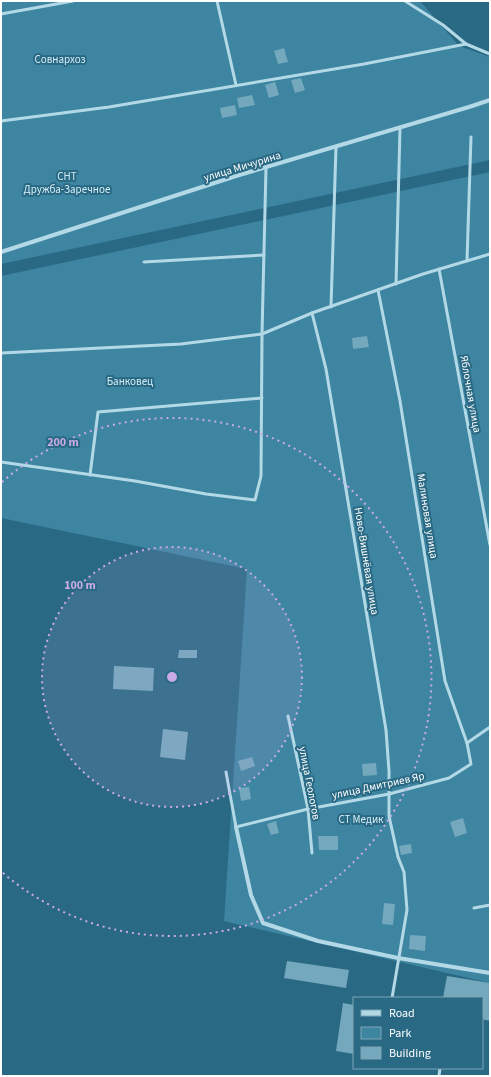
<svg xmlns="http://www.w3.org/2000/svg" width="491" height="1077" font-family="'Source Sans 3',sans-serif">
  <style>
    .green { fill: #3d85a1 }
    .building { fill: #74a8bd }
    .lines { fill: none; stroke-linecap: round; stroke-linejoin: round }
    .lane { stroke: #b3d9e7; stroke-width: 3 }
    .street { stroke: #b3d9e7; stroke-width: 4 }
    .ring { fill: none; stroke: #caabe5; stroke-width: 2; stroke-dasharray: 2 4 }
    .labels { text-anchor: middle; stroke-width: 4; stroke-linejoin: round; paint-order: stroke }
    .park-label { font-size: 11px; fill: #d6edf6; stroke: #296984 }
    .street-label { font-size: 11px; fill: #fff; stroke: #296984 }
    .centre { fill: #caabe5; stroke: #296984; stroke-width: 2 }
    .ring-label { font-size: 12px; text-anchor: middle; font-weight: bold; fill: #caabe5; stroke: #296984; stroke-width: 4; stroke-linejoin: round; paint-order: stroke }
  </style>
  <rect width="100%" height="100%" fill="#296984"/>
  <g class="green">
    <path d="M1 1H420L459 46 490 57V160L1 264Z"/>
    <path d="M490 172V983L224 921 247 569 1 518V276Z"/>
  </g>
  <g class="building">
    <path d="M284 48 288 62 278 64 274 51Z"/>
    <path d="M301 78 305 90 295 93 291 80Z"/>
    <path d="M275 82 279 95 269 98 265 85Z"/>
    <path d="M252 95 255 105 239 108 237 98Z"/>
    <path d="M235 105 237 115 222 118 220 108Z"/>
    <path d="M367 336 369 347 353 349 352 338Z"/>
    <path d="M179 650H197V658H178Z"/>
    <path d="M114 666 154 668 153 691 113 689Z"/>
    <path d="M163 729 188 732 185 760 160 757Z"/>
    <path d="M252 757 255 766 241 771 238 761Z"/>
    <path d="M376 763 377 775 363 776 362 764Z"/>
    <path d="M249 787 251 799 241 801 239 788Z"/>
    <path d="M463 818 467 833 455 837 450 822Z"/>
    <path d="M276 821 279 833 271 835 267 824Z"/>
    <path d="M318 836H338V850H319Z"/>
    <path d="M411 844 412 853 401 855 399 846Z"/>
    <path d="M384 903 395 904 393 925 382 924Z"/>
    <path d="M410 935 426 936 425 951 409 949Z"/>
    <path d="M287 961 349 970 346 988 284 978Z"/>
    <path d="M447 976 490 983V1021L482 1019V998H443Z"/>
    <path d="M343 1003 354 1005V1054L336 1051Z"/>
  </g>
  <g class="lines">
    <g class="lane">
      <path d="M217 1 236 85"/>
      <path d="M405 1 443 25 466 44 490 54"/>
      <path d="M1 14 73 1"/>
      <path d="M1 121 109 107 364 64 466 44"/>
      <path d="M467 261 471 137"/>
      <path d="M144 262 264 255"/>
      <path d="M439 269 490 545"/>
      <path d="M396 284 400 128"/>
      <path d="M378 290 400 401 445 681 467 743"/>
      <path d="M331 307 336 147"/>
      <path d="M1 353 181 344 262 334 312 313"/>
      <path d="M1 462 135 481 206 494 255 500 261 476 262 334 266 168"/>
      <path d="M90 475 98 412 262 398"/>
      <path d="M288 716 308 809 312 853"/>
      <path d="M226 772 236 827 308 809 389 794 449 778 471 764 467 743 490 727"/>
      <path d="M474 908 490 905"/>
      <path d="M392 998 407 910 404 872 398 857 389 816V771L386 730 326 369 312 313 423 274 490 254"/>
      <path d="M439 1076 440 1068"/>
    </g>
    <g class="street">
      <path d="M1 252 236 176 469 107 490 100"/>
      <path d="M236 827 251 895 263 923 318 941 398 958 490 973"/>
    </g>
  </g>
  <circle cx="172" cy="677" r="130" fill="#caabe5" fill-opacity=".12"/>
  <g class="ring">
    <circle cx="172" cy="677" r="130"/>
    <path d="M2 482A259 259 0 1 1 2 872"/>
  </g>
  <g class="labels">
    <g class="park-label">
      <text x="60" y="63">Совнархоз</text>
      <text x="67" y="180">СНТ<tspan x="67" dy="13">Дружба-Заречное</tspan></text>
      <text x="130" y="385">Банковец</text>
      <text x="361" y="823">СТ Медик</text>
    </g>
    <g class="street-label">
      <text transform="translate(242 166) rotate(-17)" y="4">улица Мичурина</text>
      <text transform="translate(471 394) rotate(80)" y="4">Яблочная улица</text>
      <text transform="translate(428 516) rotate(81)" y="4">Малиновая улица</text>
      <text transform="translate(367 561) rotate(81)" y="4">Ново-Вишнёвая улица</text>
      <text transform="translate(310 783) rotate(79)" y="4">улица Геологов</text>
      <text transform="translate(378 785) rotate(-12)" y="4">улица Дмитриев Яр</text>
    </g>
  </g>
  <circle cx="172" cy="677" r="6" class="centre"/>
  <g class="ring-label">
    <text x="63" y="446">200 m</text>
    <text x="80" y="589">100 m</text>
  </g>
  <rect width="491" height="1077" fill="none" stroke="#ffffff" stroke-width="4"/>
  <rect x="353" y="997" width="130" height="72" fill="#296984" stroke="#7fa5b5"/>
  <rect x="361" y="1010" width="20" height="6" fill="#b3d9e7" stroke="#7fa5b5"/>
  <text x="389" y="1017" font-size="12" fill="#ffffff">Road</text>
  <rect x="361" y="1027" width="20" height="12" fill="#3d85a1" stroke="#7fa5b5"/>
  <text x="389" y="1037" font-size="12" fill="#ffffff">Park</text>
  <rect x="361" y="1047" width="20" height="12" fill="#74a8bd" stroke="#7fa5b5"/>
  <text x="389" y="1057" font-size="12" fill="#ffffff">Building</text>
</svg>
